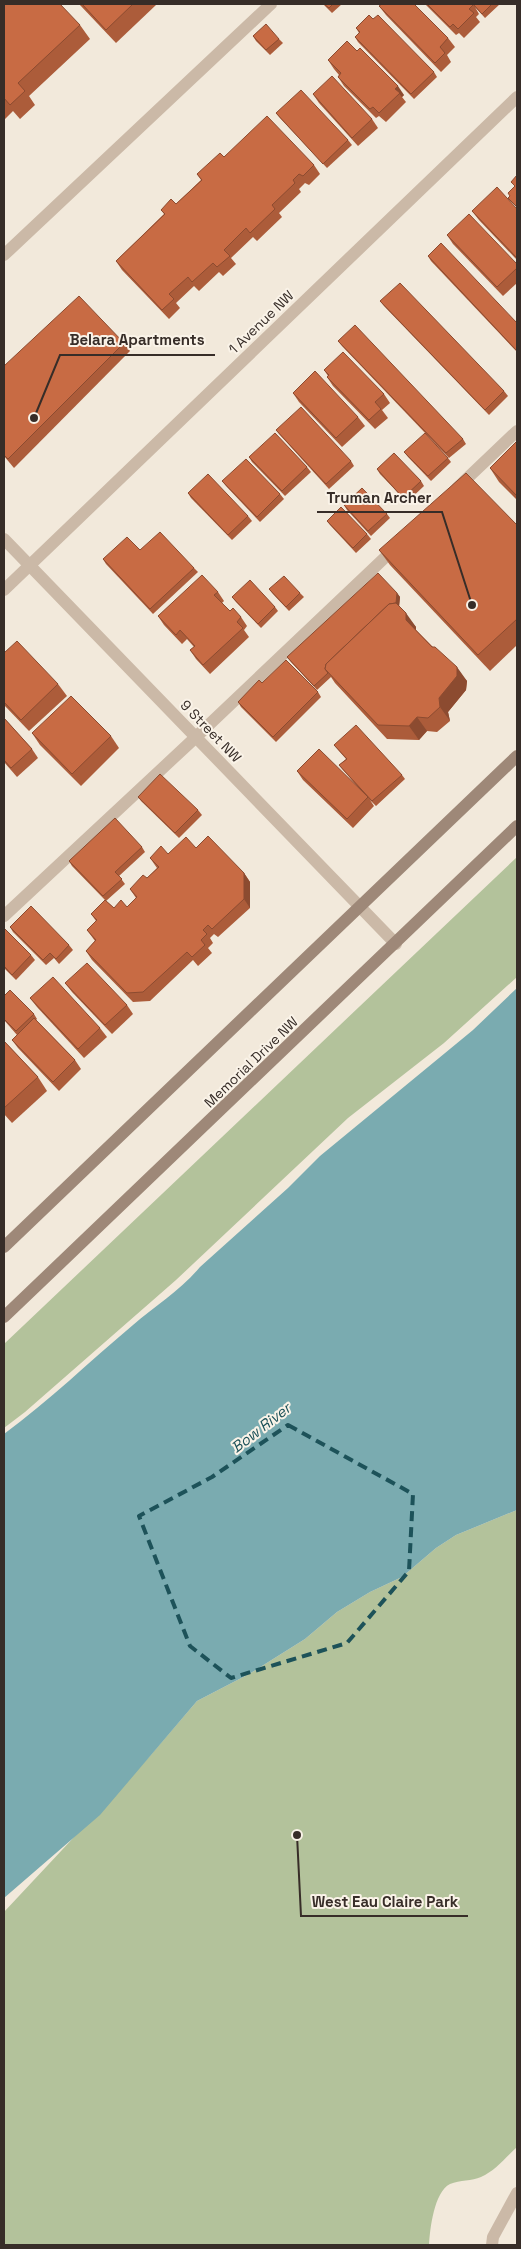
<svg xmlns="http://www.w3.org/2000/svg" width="521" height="2249" font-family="'Space Grotesk',sans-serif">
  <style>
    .green { fill: #b3c29b }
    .water { fill: #7aabb0 }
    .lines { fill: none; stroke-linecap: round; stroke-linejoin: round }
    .lane { stroke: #cbb9a7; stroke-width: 12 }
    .street { stroke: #cbb9a7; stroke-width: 12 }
    .secondary { stroke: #9e8878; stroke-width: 12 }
    .wall { fill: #ac5c3a }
    .shaded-wall { fill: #8c4b30 }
    .building { fill: #c86b44; stroke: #8c4b30 }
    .marked { fill: none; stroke: #1d5259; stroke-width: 4; stroke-dasharray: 10 6; stroke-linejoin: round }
    .labels { text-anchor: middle; stroke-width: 4; stroke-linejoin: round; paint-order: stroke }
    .street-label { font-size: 14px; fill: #372d28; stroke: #faf3e8 }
    .water-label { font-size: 15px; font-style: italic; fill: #1d5259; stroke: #faf3e8 }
    .leader { fill: none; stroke: #372d28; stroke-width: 2 }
    .callout-dot { fill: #372d28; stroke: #faf3e8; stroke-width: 2 }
    .callout-label { font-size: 15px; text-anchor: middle; font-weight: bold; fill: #372d28; stroke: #faf3e8; stroke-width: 4; stroke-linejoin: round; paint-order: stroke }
  </style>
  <rect width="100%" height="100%" fill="#f2e9db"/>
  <g class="green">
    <path d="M517 857V977L444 1043 348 1118 176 1280 25 1412 4 1428V1344Z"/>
    <path d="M517 1510V2147C506 2157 495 2171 481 2177 472 2181 460 2180 450 2184 434 2192 430 2229 429 2245H4V1912L149 1757 197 1701 249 1674 305 1639 337 1612 370 1592 402 1577 436 1548 456 1535Z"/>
  </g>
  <path class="water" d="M517 988V1510L456 1535 436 1548 402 1577 370 1592 337 1612 305 1639 249 1674 197 1701 100 1815 4 1898V1434C49 1401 90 1361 133 1325 155 1306 181 1290 200 1267L288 1188 320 1156 473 1030Z"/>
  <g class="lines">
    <g class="lane">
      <path d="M4 255 271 4"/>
      <path d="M457 488 517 431"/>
      <path d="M4 916 196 737 396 547"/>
    </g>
    <g class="street">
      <path d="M4 539 396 944"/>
      <path d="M4 590 517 97"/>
      <path d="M492 2245 493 2237 517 2193"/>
    </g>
    <g class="secondary">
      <path d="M4 1247 517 756"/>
      <path d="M4 1317 517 826"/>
    </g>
  </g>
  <g class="wall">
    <path d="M4 4 80 25 90 39 29 96 35 105 20 119 13 111 4 120Z"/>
    <path d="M79 4H156V5L116 43Z"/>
    <path d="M323 4H342L332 13Z"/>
    <path d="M425 4H500L485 18 475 7 479 14 476 17 480 22 464 38 459 33 456 35Z"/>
    <path d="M379 6 448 38 455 47 447 55 451 62 441 72 386 15Z"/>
    <path d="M373 19 434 72 437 77 414 99 358 42 355 37 359 33 356 28Z"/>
    <path d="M253 36 279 39 283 43 270 55 256 41Z"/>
    <path d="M328 60 404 95 402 97 406 102 386 122 379 116 376 118 344 86 338 77 339 75 334 69Z"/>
    <path d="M313 94 372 119 378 128 358 146 319 103Z"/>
    <path d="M276 113 348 140 352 145 327 168 280 118Z"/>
    <path d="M224 157 314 165 320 174 309 185 305 183 299 189 301 192 279 213 282 217 257 241 253 237 231 258 236 264 223 276 219 272 199 291 194 286 176 303 180 308 169 319 122 270 116 261 164 214 161 210 176 204 201 180 197 174Z"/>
    <path d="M517 209V260L479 220 472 211Z"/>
    <path d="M447 235 517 264V283L503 296 453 244Z"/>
    <path d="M428 256 517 323V352L431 261Z"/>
    <path d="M380 301 504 391 508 396 489 415 384 306Z"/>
    <path d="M338 341 463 439 466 444 449 458 342 346Z"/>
    <path d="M124 343 130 351 14 468 4 456V366Z"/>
    <path d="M324 370 384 394 390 403 382 410 388 418 375 429 333 386 327 377 328 376Z"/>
    <path d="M293 393 358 417 365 426 342 447 299 402Z"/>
    <path d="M276 430 351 461 354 466 329 489 280 435Z"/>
    <path d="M517 441V500L499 482 490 468Z"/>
    <path d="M404 452 448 458 451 462 431 481 408 457Z"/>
    <path d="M249 457 307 467 311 472 285 496 252 462Z"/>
    <path d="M377 469 421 481 424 486 407 502 380 474Z"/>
    <path d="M222 481 280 494 284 499 260 522 226 486Z"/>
    <path d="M188 493 248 516 252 521 232 540 191 498Z"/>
    <path d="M344 505 387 514 390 518 371 536 347 510Z"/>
    <path d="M327 521 367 534 371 539 356 553 330 525Z"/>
    <path d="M517 525V645L490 671 390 565 379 550Z"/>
    <path d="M140 550 194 568 198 572 153 614 106 564 103 559Z"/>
    <path d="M269 589 300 593 304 597 289 611 273 594Z"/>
    <path d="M218 592 224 601 222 603 230 611 241 617 247 626 244 630 249 637 210 674 196 659 190 650 194 647 187 639 182 644 164 625 158 616Z"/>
    <path d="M397 593 400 597 399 607 416 627V630L467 681 466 690 448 712 450 721 437 732 427 731 419 740 387 739 335 683 331 677 317 690 291 662 287 657Z"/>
    <path d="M232 597 275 607 278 611 261 628 236 602Z"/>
    <path d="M4 653 58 684 67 696 29 731 4 705Z"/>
    <path d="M262 683 318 692 321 697 276 742 241 707 238 702Z"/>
    <path d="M4 718 32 749 38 758 17 777 4 762Z"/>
    <path d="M32 733 111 736 119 748 81 786 40 745Z"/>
    <path d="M334 745 402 775 405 779 376 806 370 800 374 806 353 828 303 780 297 771 363 793 343 770 339 765 346 759Z"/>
    <path d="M138 797 198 810 202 815 179 838 141 801Z"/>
    <path d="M142 847 145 852 119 876 125 884 106 901 114 908 127 907 136 898 130 889 147 878 157 868 150 858 196 848 244 873 250 882V908L218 937 214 934 210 938 213 943 208 948 212 953 198 966 193 960 150 1001 133 1002 92 960 86 951 95 941 87 930 96 921 91 914 105 900 72 866 69 861Z"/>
    <path d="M10 927 69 945 73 950 59 964 54 958 46 965 13 932Z"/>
    <path d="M4 929 31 955 35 960 16 980 4 968Z"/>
    <path d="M65 983 127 1005 133 1014 112 1034 72 992Z"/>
    <path d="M4 996 34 1014 37 1019 36 1020 75 1060 81 1069 59 1091 18 1048 12 1040 17 1035 4 1020Z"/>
    <path d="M30 998 100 1028 107 1037 84 1058 37 1007Z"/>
    <path d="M4 1041 38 1077 47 1091 12 1123 4 1114Z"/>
  </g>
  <g class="shaded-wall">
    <path d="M398 86 404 95 402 97 395 89Z"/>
    <path d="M397 593 400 597 398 616 395 611Z"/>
    <path d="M406 613 416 627V634L406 620Z"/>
    <path d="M457 667 467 681 466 690 448 712 450 721 440 707 439 698Z"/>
    <path d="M417 717 427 731 419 740 409 726Z"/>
    <path d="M244 873 250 882V908L244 899Z"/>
  </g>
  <g class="building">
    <path d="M4 4H60L80 25 18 83 25 91 10 105 4 98Z"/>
    <path d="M82 4H133L106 30Z"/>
    <path d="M324 4H333L329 8Z"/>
    <path d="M382 4H414L448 38 440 47 445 53 435 63 379 6Z"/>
    <path d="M427 4H472L473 5 469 9 474 13 458 29 453 24 450 27Z"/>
    <path d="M473 4H492L482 14Z"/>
    <path d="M369 15 373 19 378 15 434 72 411 94 355 37 360 32 356 28Z"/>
    <path d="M266 24 279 39 266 50 253 36Z"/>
    <path d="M347 41 357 51 360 48 398 86 395 89 400 93 379 113 373 107 370 109 338 77 341 73 328 60Z"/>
    <path d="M332 76 372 119 352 138 313 94Z"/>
    <path d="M301 90 348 140 323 164 276 113Z"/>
    <path d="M267 116 314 165 303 176 299 174 293 180 295 183 272 205 275 209 250 233 246 228 224 250 230 256 217 267 213 263 192 282 188 277 169 294 174 299 162 310 116 261 165 214 161 210 171 199 176 204 202 180 197 174 220 153 224 157Z"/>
    <path d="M517 175V207L508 198 510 196 508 193 515 186 511 182Z"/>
    <path d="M497 187 517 209V258L472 211Z"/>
    <path d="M469 214 517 264V268L497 287 447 235Z"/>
    <path d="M441 243 517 323V351L428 256Z"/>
    <path d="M400 283 504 391 485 410 380 301Z"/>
    <path d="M79 296 124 343 8 459 4 455V366Z"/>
    <path d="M355 325 463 439 446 453 338 341Z"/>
    <path d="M343 352 384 394 375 402 381 409 369 420 327 377 329 375 324 370Z"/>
    <path d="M315 371 358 417 336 438 293 393Z"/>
    <path d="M301 407 351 461 326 484 276 430Z"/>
    <path d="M275 433 307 467 282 491 249 457Z"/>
    <path d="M425 433 448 458 428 476 404 452Z"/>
    <path d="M517 441V496L490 468Z"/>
    <path d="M394 453 421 481 403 498 377 469Z"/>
    <path d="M246 459 280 494 257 517 222 481Z"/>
    <path d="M466 473 517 525V619L478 655 379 550Z"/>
    <path d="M208 474 248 516 228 535 188 493Z"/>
    <path d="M362 488 387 514 368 531 344 505Z"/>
    <path d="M341 507 367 534 353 548 327 521Z"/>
    <path d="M160 532 194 568 150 609 103 559 127 537 140 550Z"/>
    <path d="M378 573 397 593 396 603 389 604 326 664 325 669 328 673 314 686 287 657Z"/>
    <path d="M202 575 218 592 214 595 230 611 233 608 241 617 237 622 243 628 203 665 190 650 195 646 180 630 176 635 158 616Z"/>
    <path d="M284 576 300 593 286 607 269 589Z"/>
    <path d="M250 580 275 607 258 624 232 597Z"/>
    <path d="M396 603 406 613V620L432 647H435L457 667V676L439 698 440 707 428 718 417 717 409 726 378 725 325 669 326 664 389 604Z"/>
    <path d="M17 641 58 684 21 720 4 702V653Z"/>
    <path d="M286 660 318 692 273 737 238 702 259 680 262 683Z"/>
    <path d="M71 696 111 736 72 774 32 733Z"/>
    <path d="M4 718 32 749 11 768 4 760Z"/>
    <path d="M356 725 402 775 372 801 339 765 347 759 334 745Z"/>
    <path d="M319 749 368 797 347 819 297 771Z"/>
    <path d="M160 774 198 810 175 833 138 797Z"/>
    <path d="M115 818 142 847 115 872 122 879 103 896 69 861Z"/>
    <path d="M208 836 244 873V899L212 929 208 925 203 930 207 934 201 940 205 945 192 957 187 952 143 992 127 993 86 951 96 940 87 930 97 920 91 914 105 900 114 908 121 900 127 907 137 897 130 889 143 875 147 878 159 867 150 858 161 846 168 854 186 837 196 848Z"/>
    <path d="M31 906 69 945 56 959 50 953 43 960 10 927Z"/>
    <path d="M4 928 31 955 12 975 4 966Z"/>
    <path d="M87 963 127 1005 105 1025 65 983Z"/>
    <path d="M53 977 100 1028 78 1049 30 998Z"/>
    <path d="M10 990 34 1014 16 1031 4 1019V996Z"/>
    <path d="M34 1018 75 1060 53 1082 12 1040Z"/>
    <path d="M4 1041 38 1077 4 1108Z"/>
  </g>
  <path class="marked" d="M288 1425 413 1494 409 1571 347 1643 231 1678 190 1646 139 1516 212 1477Z"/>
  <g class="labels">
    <g class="street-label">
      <text transform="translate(261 322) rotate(-44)" y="5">1 Avenue NW</text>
      <text transform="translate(211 731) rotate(46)" y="5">9 Street NW</text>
      <text transform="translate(251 1062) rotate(-44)" y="5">Memorial Drive NW</text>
    </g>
    <g class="water-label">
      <text transform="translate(261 1428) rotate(-38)" y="5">Bow River</text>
    </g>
  </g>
  <path class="leader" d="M34 418L60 355H215M472 605L442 512H317M297 1835L301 1916H468"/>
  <g class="callout-dot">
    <circle cx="34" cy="418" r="5"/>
    <circle cx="472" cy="605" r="5"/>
    <circle cx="297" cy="1835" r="5"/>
  </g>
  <g class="callout-label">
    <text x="137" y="345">Belara Apartments</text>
    <text x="379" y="503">Truman Archer</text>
    <text x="385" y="1907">West Eau Claire Park</text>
  </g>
  <rect width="521" height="2249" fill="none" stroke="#372d28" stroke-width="10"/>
</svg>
